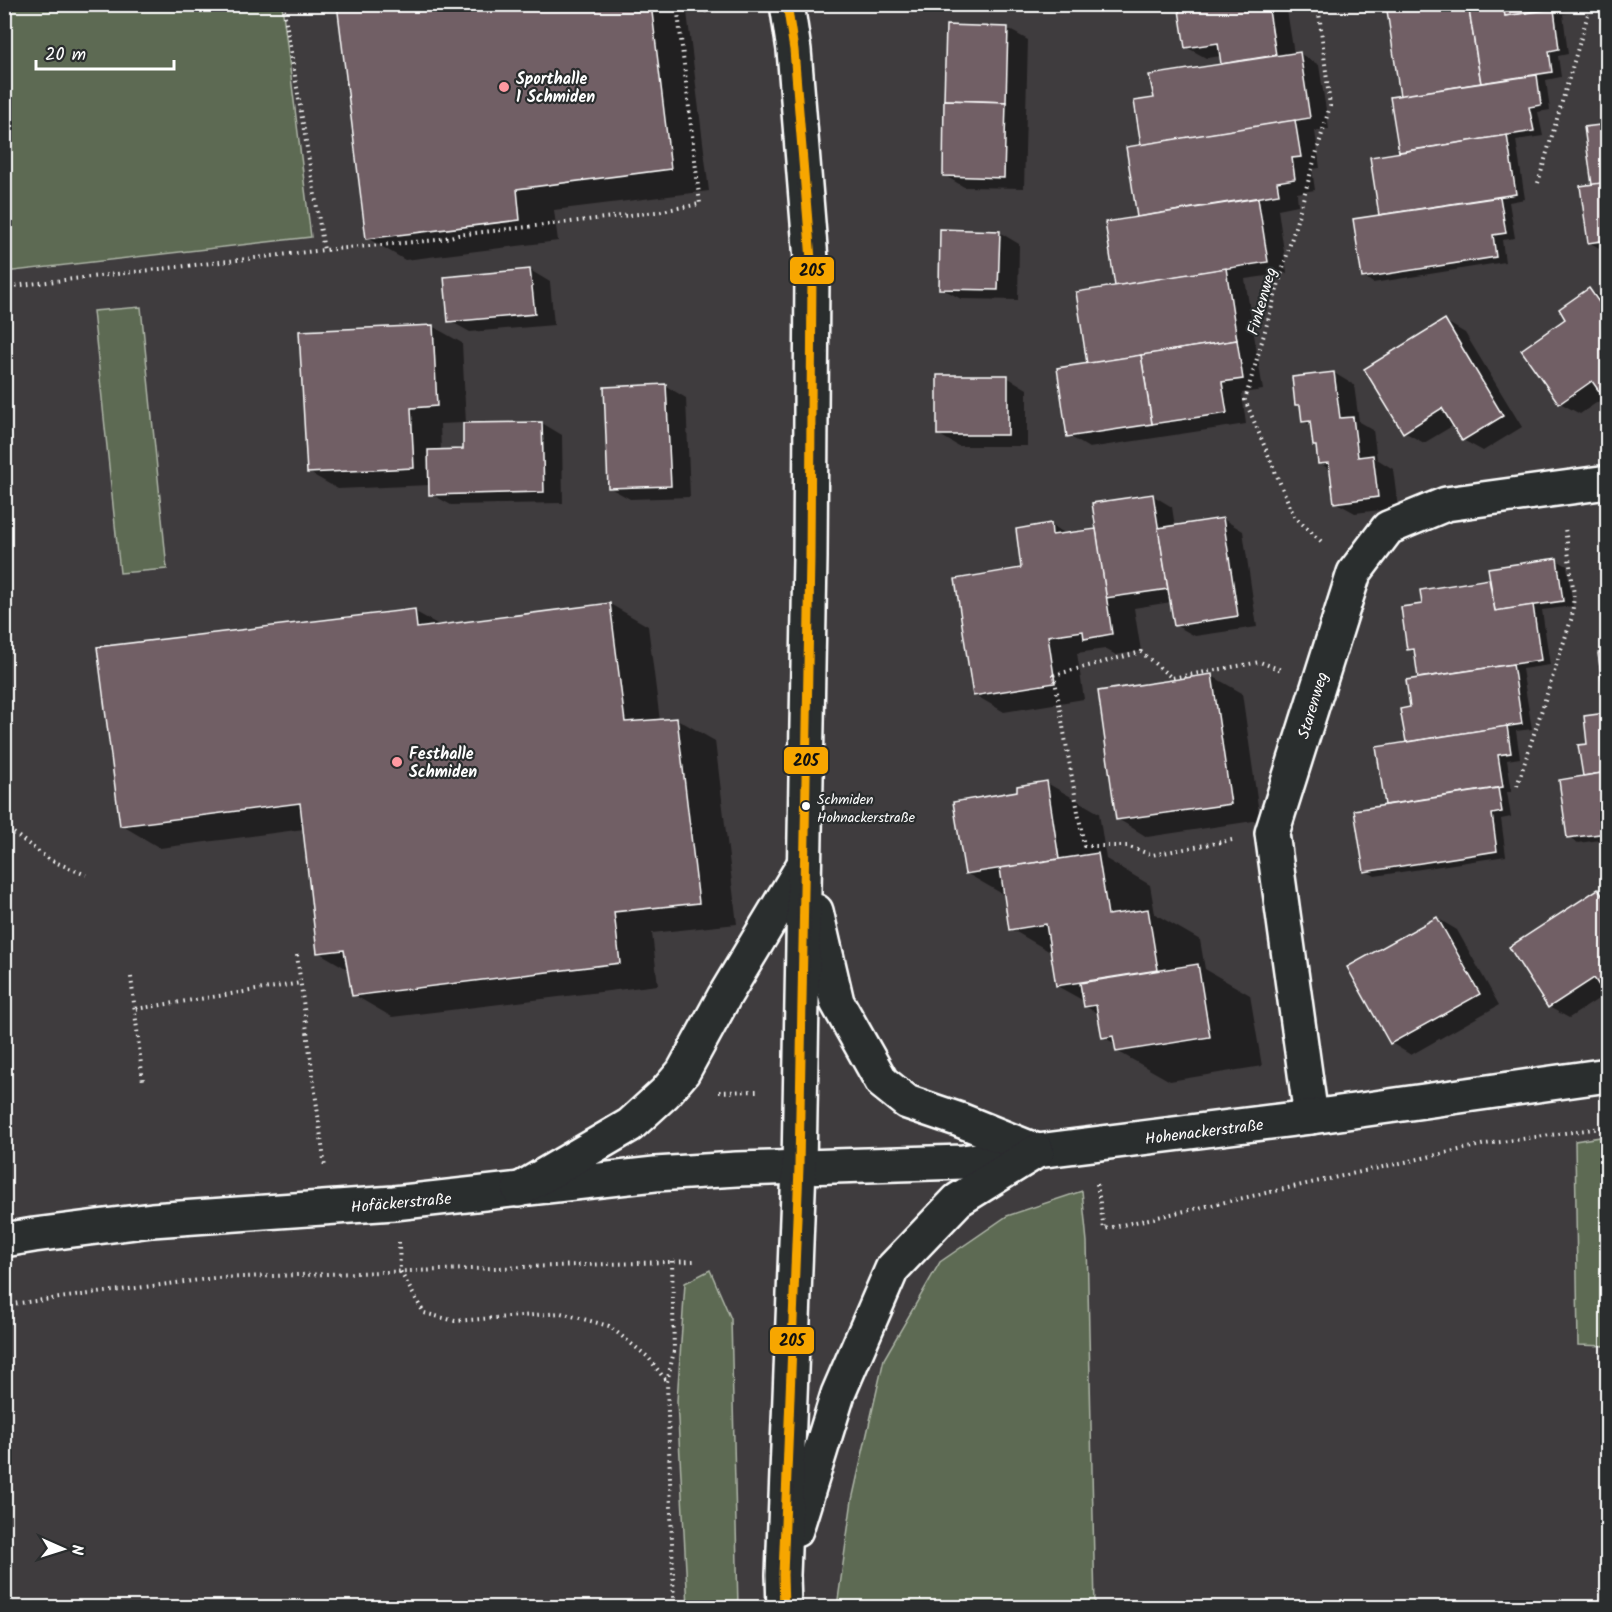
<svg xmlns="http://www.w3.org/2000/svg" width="1612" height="1612" font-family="Kalam,sans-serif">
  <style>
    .green { fill: #5d6b52; stroke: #aeb5a8; stroke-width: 1.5 }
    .shadow { fill: #0007; fill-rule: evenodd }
    .building { fill: #715e65; stroke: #fff; stroke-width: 1.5 }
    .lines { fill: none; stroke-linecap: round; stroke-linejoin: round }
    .minor-casing { stroke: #fff; stroke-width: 38 }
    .tertiary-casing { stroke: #fff; stroke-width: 38 }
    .path { stroke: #fff; stroke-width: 4; stroke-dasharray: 1.5 4.5; stroke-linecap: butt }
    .minor { stroke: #2a2d2e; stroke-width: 33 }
    .tertiary { stroke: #2a2d2e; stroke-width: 33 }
    .bus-1-casing { stroke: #2a2d2e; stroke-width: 14 }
    .bus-1 { stroke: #f7a600; stroke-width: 9 }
    .poi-dot { fill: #ff9aa2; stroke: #2a2d2e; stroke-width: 2 }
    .bus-dot { fill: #fff; stroke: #2a2d2e; stroke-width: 2 }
    .labels { text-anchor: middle; stroke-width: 4.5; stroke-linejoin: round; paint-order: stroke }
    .bus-label { font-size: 14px; fill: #fff; stroke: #2a2d2e; text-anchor: start }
    .poi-label { font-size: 16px; font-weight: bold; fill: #fff; stroke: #2a2d2e; text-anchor: start }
    .street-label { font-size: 16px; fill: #fff; stroke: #2a2d2e }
    .line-badge { stroke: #2a2d2e; stroke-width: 2 }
    .pale-badge-label { font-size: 16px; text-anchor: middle; font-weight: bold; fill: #111 }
  </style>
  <rect width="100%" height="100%" fill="#3f3c3e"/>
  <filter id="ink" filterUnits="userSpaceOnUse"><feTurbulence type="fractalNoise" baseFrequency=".0167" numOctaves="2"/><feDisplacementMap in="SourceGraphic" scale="12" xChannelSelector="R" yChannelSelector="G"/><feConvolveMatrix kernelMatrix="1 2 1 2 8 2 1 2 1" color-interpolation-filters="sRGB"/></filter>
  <g filter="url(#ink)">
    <g class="green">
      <path d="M4 5H282L311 237 5 272Z"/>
      <path d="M141 307 167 569 120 573 93 311Z"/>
      <path d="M1607 1136V1346L1578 1345 1575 1141Z"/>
      <path d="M1082 1191 1087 1242 1095 1607H837L852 1500 884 1359 940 1262 1007 1216Z"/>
      <path d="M710 1270 731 1319 738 1607H688L677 1401 685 1283Z"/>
    </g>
    <g class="shadow">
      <path d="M339 4H686L709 191 554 210 558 241 405 260 367 238Z"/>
      <path d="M1179 4H1286L1294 54 1299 53 1319 65 1329 129 1315 131 1320 168 1312 169 1315 190 1297 193 1298 205 1278 209 1287 273 1245 279 1263 390 1242 393 1246 424 1089 448 1069 436 1088 365 1117 287 1138 218 1143 146 1155 99 1223 65 1222 56 1206 58 1186 47Z"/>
      <path d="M1387 4H1477L1478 10 1505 4H1592V9L1563 14 1568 54 1558 56 1561 77 1546 80 1550 110 1538 112 1543 136 1516 140 1525 199 1509 202 1515 238 1502 240 1505 262 1373 283 1364 277 1381 217 1372 158 1401 153 1392 99 1402 97Z"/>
      <path d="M1008 29 1028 40 1024 188 964 187 944 175Z"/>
      <path d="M1608 126V247L1599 248 1589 242 1594 186Z"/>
      <path d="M999 232 1019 244 1018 300 961 299 941 288Z"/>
      <path d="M530 270 550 282 554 325 470 332 450 321Z"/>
      <path d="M1589 290 1608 301V401L1605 397 1580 414 1560 403 1567 319Z"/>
      <path d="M1445 321 1465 333 1522 427 1483 451 1463 440 1454 425 1424 443 1404 432Z"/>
      <path d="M432 326 462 343 466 424 542 423 562 435 563 503 451 505 431 494 430 485 338 489 308 472ZM464 423 465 450 441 451 440 424Z"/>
      <path d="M1334 373 1354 385 1359 422 1373 430 1377 459 1393 469 1398 508 1355 513 1335 502 1331 470 1319 463 1312 426 1303 421 1302 408 1296 404Z"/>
      <path d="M1007 377 1027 389V446H958L938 434Z"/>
      <path d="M666 386 686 398 690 497 630 499 610 488Z"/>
      <path d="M1152 495 1172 507 1175 527 1223 519 1243 531 1257 627 1195 636 1175 625 1171 602 1134 608 1141 651 1116 655 1105 649 1077 653 1084 699 1004 712 975 695 1023 569 1050 525 1067 534 1097 530Z"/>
      <path d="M1557 560 1567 566 1573 606 1542 610 1550 665 1522 669 1532 729 1516 731 1520 758 1507 760 1512 792H1507L1511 817 1501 819 1506 856 1375 876 1366 871 1387 806 1378 748 1407 743 1402 711 1412 709 1420 680 1416 653 1409 649 1424 605 1421 591 1491 580Z"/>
      <path d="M610 604 648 626 660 721 677 719 715 741 737 924 652 933 658 985 392 1017 354 995 349 970 318 952 304 829 160 848 121 825 414 611 441 626Z"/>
      <path d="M4 666 8 692H4Z"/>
      <path d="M1212 676 1242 693 1260 820 1147 837 1118 819Z"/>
      <path d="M1608 714V839L1578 843 1569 837 1584 777 1580 746 1589 745Z"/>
      <path d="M1047 783 1099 813 1106 859 1150 885 1155 914 1200 940 1205 969 1250 995 1262 1066 1170 1081 1117 1051 1116 1044 1103 1037 1099 1014 1085 1006 1084 1001 1057 986 1052 953 1011 929 1006 896 966 873 1019 793Z"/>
      <path d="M1598 891 1608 896V996L1606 994 1569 1018 1549 1007Z"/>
      <path d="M1437 918 1457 930 1499 1005 1411 1055 1391 1043Z"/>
    </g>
    <g class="building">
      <path d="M337 4H651L671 169 517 189 520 220 366 239Z"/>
      <path d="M1178 4H1268L1276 55 1221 64 1218 43 1185 48Z"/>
      <path d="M1386 4H1468L1481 83 1400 96Z"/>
      <path d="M1503 4 1505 16 1554 9 1559 49 1549 51 1552 72 1481 83 1469 10Z"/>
      <path d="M1503 4H1578L1505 16Z"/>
      <path d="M946 25 1008 27 1006 102 944 100Z"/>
      <path d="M1300 52 1310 118 1141 145 1134 101 1154 98 1149 75Z"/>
      <path d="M1537 75 1541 105 1529 107 1534 131 1399 152 1390 97Z"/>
      <path d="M944 100 1006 102 1004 178 943 176Z"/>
      <path d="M1295 120 1301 157 1292 158 1295 179 1277 182 1279 194 1137 217 1126 147Z"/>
      <path d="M1608 124V182L1592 185 1584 127Z"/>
      <path d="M1507 135 1516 194 1379 215 1370 157Z"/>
      <path d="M1608 182V240L1588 243 1580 186Z"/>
      <path d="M1500 197 1506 233 1493 235 1496 257 1362 278 1353 219Z"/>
      <path d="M1258 198 1268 262 1115 286 1105 222Z"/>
      <path d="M940 229 1000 231 998 290 939 289Z"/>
      <path d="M1226 268 1237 340 1087 364 1076 292Z"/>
      <path d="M530 269 535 314 448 322 444 277Z"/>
      <path d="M1589 288 1608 315V404L1592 381 1559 404 1521 350 1565 319 1559 309Z"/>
      <path d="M1445 319 1503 416 1462 441 1442 408 1403 433 1364 369Z"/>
      <path d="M433 325 437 406 411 408 414 468 307 473 299 331Z"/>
      <path d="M1237 340 1243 379 1222 382 1227 413 1152 424 1141 355Z"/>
      <path d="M1141 355 1152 424 1067 437 1057 368Z"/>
      <path d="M1334 372 1340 418 1353 417 1358 457 1373 455 1378 497 1334 503 1329 463 1318 464 1316 446H1313L1310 421 1302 422 1300 405H1295L1292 377Z"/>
      <rect x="937" y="375" width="71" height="60"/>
      <path d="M666 384 671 486 608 488 604 387Z"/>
      <path d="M542 422 544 492 429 495 428 450 463 449V423Z"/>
      <path d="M1153 494 1168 589 1106 598 1092 503Z"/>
      <path d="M1223 518 1238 616 1174 626 1158 528Z"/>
      <path d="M1051 523 1052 535 1096 529 1112 634 1084 639 1083 631 1048 636 1055 683 973 696 955 579 1021 568 1016 529Z"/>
      <path d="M1557 558 1563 601 1495 611 1488 568Z"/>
      <path d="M1489 579 1495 611 1533 605 1541 660 1418 678 1414 649 1407 650 1401 607 1422 604 1420 590Z"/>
      <path d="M610 603 625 722 677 718 699 903 614 912 620 963 352 996 344 950 317 953 300 803 120 826 97 647 415 609 417 628Z"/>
      <path d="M1608 651V713H1606L1598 653Z"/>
      <path d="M1513 664 1522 724 1406 742 1400 709 1410 707 1406 680Z"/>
      <path d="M1212 674 1231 804 1116 820 1098 691Z"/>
      <path d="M1606 713H1608V772L1583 776 1578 745 1587 744 1584 716Z"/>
      <path d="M1507 726 1511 753 1498 755 1503 787 1385 805 1376 747Z"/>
      <path d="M1608 772V833L1567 838 1559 780Z"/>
      <path d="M1047 781 1059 859 965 874 953 802 1017 791V786Z"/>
      <path d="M1498 788 1502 812 1492 814 1497 851 1364 872 1354 810Z"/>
      <path d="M1098 853 1108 915 1148 909 1158 970 1056 986 1046 924 1009 930 1000 868Z"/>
      <path d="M1598 889 1608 904V999L1594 978 1548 1008 1509 947Z"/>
      <path d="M1437 917 1480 994 1390 1044 1347 967Z"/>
      <path d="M1198 964 1210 1037 1116 1052 1113 1036 1102 1038 1096 1005 1084 1007 1080 983Z"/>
    </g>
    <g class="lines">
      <g class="minor-casing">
        <g id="minor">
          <path d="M1311 1117 1272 833 1354 573 1388 528 1446 504 1608 482"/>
          <path d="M4 1240 34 1235 152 1220 394 1203 655 1174 737 1169 963 1162 1037 1151 1311 1117 1608 1075"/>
        </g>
      </g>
      <g class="tertiary-casing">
        <g id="tertiary">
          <path d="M816 911 837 1002 882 1082 907 1102 960 1120 1037 1151"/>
          <path d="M519 1190 630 1125 665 1093 683 1072 724 997 804 864"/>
          <path d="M796 1530 838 1394 892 1269 958 1200 1037 1151"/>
          <path d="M784 1608 783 1575 799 1167 810 557 812 272 794 50 787 4"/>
        </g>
      </g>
      <g class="path">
        <path d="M283 4 324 250 437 240 458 235 656 212 700 204 677 4"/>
        <path d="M705 4 706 11 746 5"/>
        <path d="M1318 4 1330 106 1245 400 1294 516 1324 544"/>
        <path d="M1538 183 1588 14 1587 4"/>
        <path d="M4 287 324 250"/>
        <path d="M1517 786 1572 617 1574 595 1565 528"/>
        <path d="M4 826 50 860 86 875"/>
        <path d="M1232 840 1152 855 1127 846H1084L1054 675 1141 652 1172 678 1260 662 1281 670"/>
        <path d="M297 955 325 1168"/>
        <path d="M131 977 143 1082"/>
        <path d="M136 1009 301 983"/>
        <path d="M719 1092 759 1091"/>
        <path d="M1097 1184 1104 1229 1486 1144 1608 1127"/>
        <path d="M399 1242 400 1271 424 1313 455 1321 561 1313 609 1326 648 1357 667 1382"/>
        <path d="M672 1261 674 1351 667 1382 674 1608"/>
        <path d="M4 1305 215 1278 695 1261"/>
      </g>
      <use href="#minor" class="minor"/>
      <use href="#tertiary" class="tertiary"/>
      <g class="bus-1-casing">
        <path id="bus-1" d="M784 1608 783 1575 799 1167 810 557 812 272 794 50 787 4"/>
      </g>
      <use href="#bus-1" class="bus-1"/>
    </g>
  </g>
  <g class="poi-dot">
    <circle cx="504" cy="87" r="6"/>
    <circle cx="397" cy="762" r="6"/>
  </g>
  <circle class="bus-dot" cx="806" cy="806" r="5"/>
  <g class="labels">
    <g class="bus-label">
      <text x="817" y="804">Schmiden<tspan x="817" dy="18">Hohnackerstraße</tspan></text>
    </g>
    <g class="poi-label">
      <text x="516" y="84">Sporthalle<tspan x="516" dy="18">1 Schmiden</tspan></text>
      <text x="409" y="759">Festhalle<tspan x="409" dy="18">Schmiden</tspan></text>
    </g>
    <g class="street-label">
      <text transform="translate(1261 301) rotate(-74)" y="6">Finkenweg</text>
      <text transform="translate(1312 705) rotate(-73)" y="6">Starenweg</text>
      <text transform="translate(1204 1131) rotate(-7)" y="6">Hohenackerstraße</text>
      <text transform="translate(401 1202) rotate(-5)" y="6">Hofäckerstraße</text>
    </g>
  </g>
  <g class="line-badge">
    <rect x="789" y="256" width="46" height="29" rx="6" fill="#f7a600"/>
    <rect x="783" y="746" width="46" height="29" rx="6" fill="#f7a600"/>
    <rect x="769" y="1326" width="46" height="29" rx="6" fill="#f7a600"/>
  </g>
  <g class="pale-badge-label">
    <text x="812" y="276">205</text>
    <text x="806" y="766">205</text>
    <text x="792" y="1346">205</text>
  </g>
  <rect width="1612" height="1612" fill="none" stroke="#2a2d2e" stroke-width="24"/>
  <rect x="12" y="12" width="1588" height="1588" fill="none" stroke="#fff" stroke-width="2" filter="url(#ink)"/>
  <g transform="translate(63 1549) rotate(93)" stroke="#2a2d2e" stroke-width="4.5" paint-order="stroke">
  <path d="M0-4.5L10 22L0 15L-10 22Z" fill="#ffffff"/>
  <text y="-9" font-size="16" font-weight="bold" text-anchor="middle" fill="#ffffff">N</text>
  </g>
  <path d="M36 60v9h138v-9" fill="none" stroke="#ffffff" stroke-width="3"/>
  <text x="45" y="60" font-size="18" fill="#ffffff" stroke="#2a2d2e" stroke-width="4.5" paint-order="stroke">20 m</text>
</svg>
